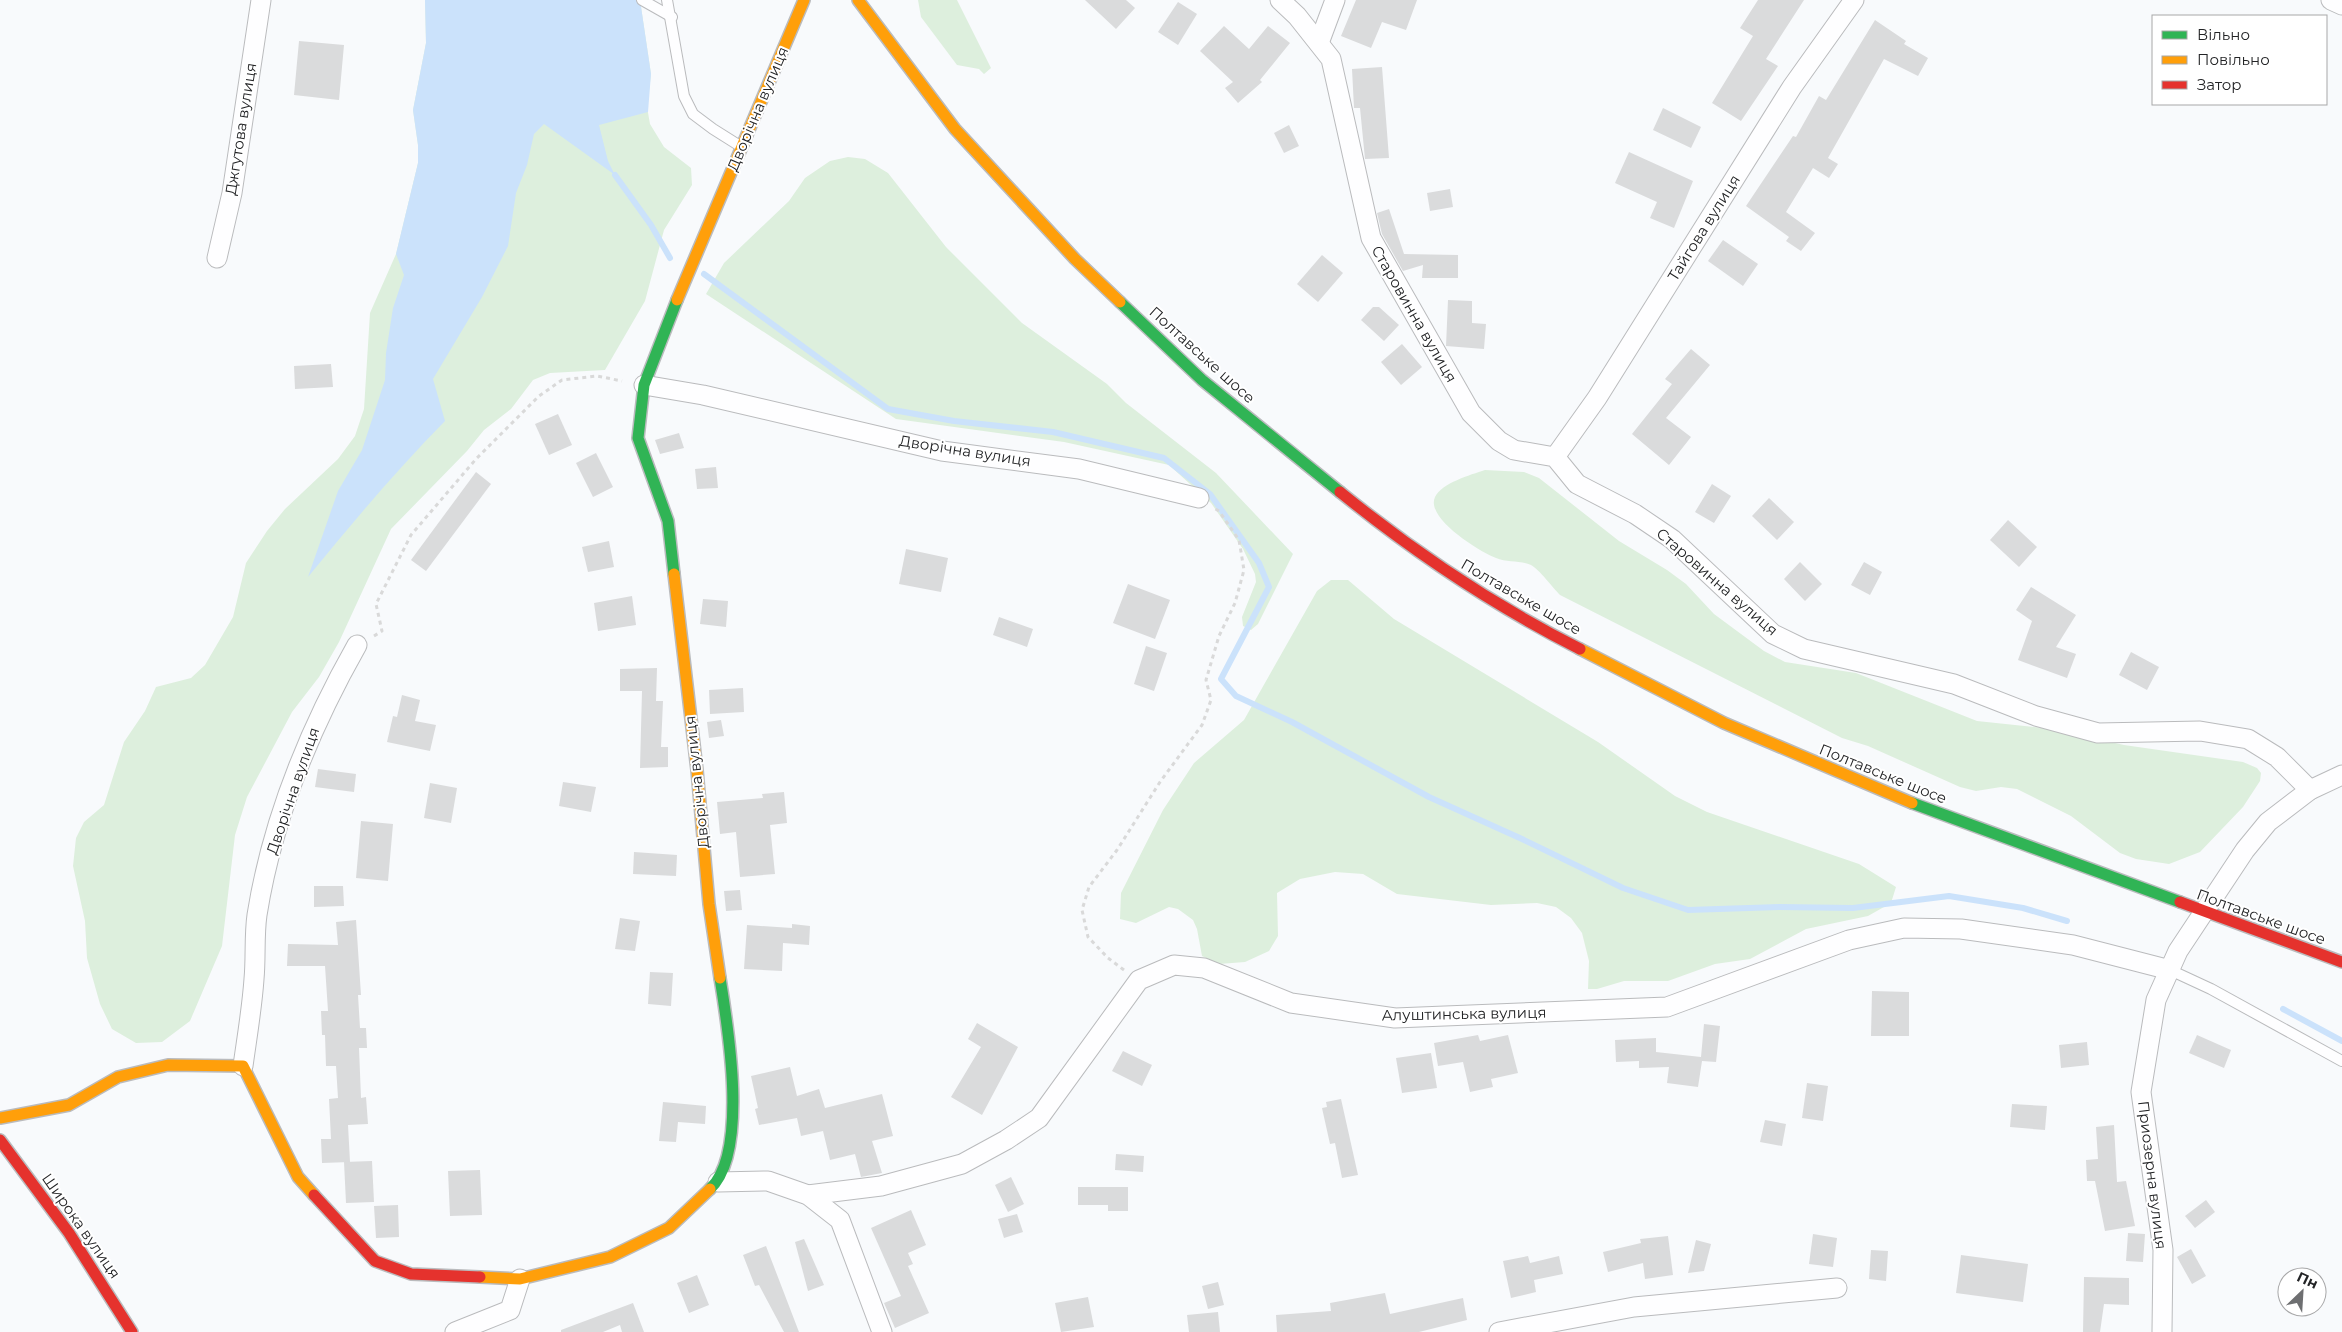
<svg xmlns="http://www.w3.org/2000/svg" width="2342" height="1332" font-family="Montserrat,sans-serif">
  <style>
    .green { fill: #ddefdd }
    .water { fill: #cbe2fb }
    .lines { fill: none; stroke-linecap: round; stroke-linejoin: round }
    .stream { stroke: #cbe2fb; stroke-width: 6 }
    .building { fill: #dadbdc }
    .lane-casing { stroke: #babbbd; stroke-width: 12 }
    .street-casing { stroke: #babbbd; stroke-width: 21 }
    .fast-casing { stroke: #babbbd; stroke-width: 14 }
    .slow-casing { stroke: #babbbd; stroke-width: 14 }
    .jam-casing { stroke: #babbbd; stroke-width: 14 }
    .path { stroke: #d9d9d9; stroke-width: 3; stroke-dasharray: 4 4; stroke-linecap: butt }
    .lane { stroke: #fefeff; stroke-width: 10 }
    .street { stroke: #fefeff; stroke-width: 19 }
    .fast { stroke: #30b455; stroke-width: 11 }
    .slow { stroke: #ff9f0a; stroke-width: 11 }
    .jam { stroke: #e5322d; stroke-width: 11 }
    .labels { text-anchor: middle; stroke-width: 4; stroke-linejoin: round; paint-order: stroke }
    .street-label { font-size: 15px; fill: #232426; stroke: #fff }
  </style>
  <rect width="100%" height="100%" fill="#f8fafc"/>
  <g class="green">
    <path d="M425 0H640L651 74 647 107 650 124 664 147 691 168 692 185 664 230 645 301 605 370 550 373 533 380 511 409 484 430 467 451 391 529 339 642 319 677 292 712 247 797 235 835 222 946 190 1021 162 1042 136 1043 112 1029 100 1004 87 958 85 921 73 866 76 838 84 822 104 805 124 742 145 711 156 687 191 678 205 665 233 617 246 563 267 531 285 509 338 459 355 436 364 409 370 313 396 254 418 163V145L413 110 426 43Z"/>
    <path d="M918 0H957L991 68 984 74 979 69 957 65 921 17Z"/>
    <path d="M848 157 865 159 888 173 946 247 1022 323 1107 384 1126 403 1216 473 1293 554 1258 624 1251 630 1243 626 1242 617 1256 582 1255 574 1243 549 1211 503 1169 465 1064 442 896 419 706 294 724 263 789 201 805 178 830 161Z"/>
    <path d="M1485 470 1524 472 1539 478 1619 541 1667 570 1686 584 1714 614 1764 651 1785 662 1856 673 1977 721 2052 729 2124 745 2243 762 2257 768 2261 773 2260 781 2243 807 2200 852 2169 864 2136 859 2120 853 2071 816 2017 789 2001 787 1976 791 1960 787 1868 746 1842 738 1560 595C1553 588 1539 569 1531 565 1521 560 1507 563 1496 558 1480 552 1425 518 1435 497 1442 483 1470 475 1485 470Z"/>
    <path d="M1331 580H1348L1394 619 1598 742 1675 796 1707 812 1859 864 1896 887 1891 903 1868 916 1806 929 1750 959 1715 964 1668 981H1624L1597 989H1588L1589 961 1582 933 1571 918 1556 907 1537 903 1491 905 1397 894 1363 874 1335 872 1300 879 1277 893 1278 936 1269 951 1245 962 1219 964 1202 956 1197 929 1193 920 1178 909 1169 907 1136 923 1120 919 1121 893 1163 810 1194 763 1244 720 1317 591Z"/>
  </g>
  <path class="water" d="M425 0H640L651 74 648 112 599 125 608 161 615 175 544 124 534 134 527 165 516 193 508 246 482 297 433 379 445 421C396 471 352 523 308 577L338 491 362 450 385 380 386 353 393 308 404 275 396 254 418 163V145L413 110 426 43Z"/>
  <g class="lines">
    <g class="stream">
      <path d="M615 175 651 225 670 258"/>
      <path d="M704 274 888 409 954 421 1053 432 1164 458 1210 494 1259 563 1269 587 1221 679 1236 696 1292 722 1429 797 1522 839 1623 888 1688 910 1779 907 1853 908 1949 896 2023 908 2067 921"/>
      <path d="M2283 1009 2342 1041"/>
    </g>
  </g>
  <g class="building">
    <path d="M1085 0H1126L1135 8 1116 29Z"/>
    <path d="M1356 0H1417L1406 30 1382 22 1371 48 1341 36Z"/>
    <path d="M1758 0H1804L1766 59 1778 66 1741 121 1712 103 1753 36 1740 28Z"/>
    <path d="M1178 2 1197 14 1178 45 1158 32Z"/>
    <path d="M1875 20 1906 41 1904 44 1928 58 1918 76 1884 59 1828 158 1838 164 1829 178 1813 168 1786 212 1815 233 1801 251 1786 241 1789 237 1746 206 1793 136 1796 137 1819 96 1826 100Z"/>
    <path d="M1224 26 1249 49 1268 26 1290 43 1260 80 1262 82 1238 103 1225 88 1233 82 1200 51Z"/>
    <path d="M299 41 344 45 339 100 294 95Z"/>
    <path d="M1382 67 1389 158 1365 159 1360 108H1354L1352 69Z"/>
    <path d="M1663 108 1701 127 1691 148 1653 130Z"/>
    <path d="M1289 125 1299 146 1284 153 1274 133Z"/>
    <path d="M1629 152 1693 181 1674 228 1650 218 1657 202 1615 183Z"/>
    <path d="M1450 189 1453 207 1430 211 1427 193Z"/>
    <path d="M1389 209 1404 254 1458 255V278H1422L1423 265 1403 271 1382 234 1377 213Z"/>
    <path d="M1723 240 1758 264 1743 286 1708 261Z"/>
    <path d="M1322 255 1343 273 1318 302 1297 284Z"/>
    <path d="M1448 300 1472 301V323L1486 324 1484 349 1446 346Z"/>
    <path d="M1373 307H1379L1399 325 1384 341 1361 320Z"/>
    <path d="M1402 344 1422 367 1401 385 1381 362Z"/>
    <path d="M1691 349 1710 365 1666 418 1691 437 1669 465 1632 434 1672 384 1665 379Z"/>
    <path d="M331 364 333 387 295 389 294 366Z"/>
    <path d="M558 414 572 445 549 455 535 424Z"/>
    <path d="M679 433 684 448 660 454 655 440Z"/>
    <path d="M596 453 613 487 593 497 576 463Z"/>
    <path d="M716 467 718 488 697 489 695 469Z"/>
    <path d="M476 472 491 484 426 571 411 560Z"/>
    <path d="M1712 484 1731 496 1714 523 1695 512Z"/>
    <path d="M1769 498 1794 522 1777 540 1752 516Z"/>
    <path d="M2008 520 2037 547 2019 567 1990 540Z"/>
    <path d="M609 541 614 567 588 572 582 547Z"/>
    <path d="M906 549 948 558 941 592 899 584Z"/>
    <path d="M1800 562 1822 584 1805 601 1784 579Z"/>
    <path d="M1864 562 1882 572 1870 595 1851 585Z"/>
    <path d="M1128 584 1170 600 1155 639 1113 623Z"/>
    <path d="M2031 587 2076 615 2056 647 2076 654 2067 678 2018 660 2032 621 2016 610Z"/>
    <path d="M632 596 636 625 598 631 594 603Z"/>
    <path d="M703 599 728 601 726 627 700 624Z"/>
    <path d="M999 617 1033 629 1027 647 993 635Z"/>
    <path d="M1146 646 1167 653 1154 691 1134 684Z"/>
    <path d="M2131 652 2159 667 2147 690 2119 675Z"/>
    <path d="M657 668 656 701H663L661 747H668V767L640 768 642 691H620V669Z"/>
    <path d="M743 688 744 712 710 714 709 690Z"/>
    <path d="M402 695 420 700 415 721 436 725 430 751 387 742 393 716 397 717Z"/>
    <path d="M721 720 724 736 709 738 707 722Z"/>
    <path d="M318 769 356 774 354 792 315 787Z"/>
    <path d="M563 782 596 787 591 812 559 806Z"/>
    <path d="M430 783 457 788 451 823 424 818Z"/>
    <path d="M784 792 787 823 770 825 775 874 740 877 736 832 720 834 717 802 763 798 762 794Z"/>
    <path d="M361 821 393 824 388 881 356 878Z"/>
    <path d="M634 852 677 855 676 876 633 874Z"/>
    <path d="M314 886H343L344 906 314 907Z"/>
    <path d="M740 890 742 910 726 911 724 891Z"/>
    <path d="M620 918 640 921 635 951 615 949Z"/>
    <path d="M356 920 361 995H358L360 1028H366L367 1048H359L361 1098 366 1097 368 1124 348 1125 350 1162 322 1163 321 1139H331L329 1099 338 1098 336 1066H326L325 1035H322L321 1011H328L325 966H287L288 944 338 945 336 922Z"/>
    <path d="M792 924 810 926 809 945 783 943 782 971 744 969 747 925 792 928Z"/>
    <path d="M650 972 673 973 671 1006 648 1004Z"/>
    <path d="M1872 991 1909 992V1036H1871Z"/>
    <path d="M977 1023 1018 1047 982 1115 951 1097 981 1047 968 1039Z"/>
    <path d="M1704 1024 1720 1026 1716 1062 1702 1061 1698 1087 1667 1083 1669 1067 1639 1068V1061L1616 1062 1615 1040 1656 1038V1052L1701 1057Z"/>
    <path d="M1478 1035 1480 1041 1508 1035 1518 1073 1491 1079 1493 1087 1470 1092 1463 1062 1438 1066 1434 1043Z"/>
    <path d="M2197 1035 2231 1050 2224 1068 2189 1053Z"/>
    <path d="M2087 1042 2089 1065 2061 1068 2059 1045Z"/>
    <path d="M1123 1051 1152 1065 1142 1086 1112 1071Z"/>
    <path d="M1431 1053 1437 1088 1402 1093 1396 1058Z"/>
    <path d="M790 1067 797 1096 819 1089 825 1108 882 1094 893 1136 872 1141 882 1173 861 1177 855 1154 830 1160 823 1131 801 1136 797 1118 759 1125 755 1109 758 1108 751 1076Z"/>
    <path d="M1807 1083 1828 1086 1823 1121 1802 1118Z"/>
    <path d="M1341 1099 1358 1175 1342 1178 1335 1143 1330 1144 1322 1108 1327 1107 1326 1102Z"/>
    <path d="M663 1102 706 1106 705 1124 678 1122 676 1142 659 1141Z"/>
    <path d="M2012 1104 2047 1106 2045 1130 2010 1127Z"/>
    <path d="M1765 1120 1786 1124 1782 1146 1760 1142Z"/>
    <path d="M2114 1125 2117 1182 2126 1181 2135 1226 2105 1231 2095 1181H2087L2086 1160 2098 1159 2096 1127Z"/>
    <path d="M1116 1154 1144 1156 1143 1172 1115 1170Z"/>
    <path d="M372 1161 374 1202 346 1203 344 1162Z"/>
    <path d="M480 1170 482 1215 450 1216 448 1171Z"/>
    <path d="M1011 1177 1024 1204 1008 1212 995 1185Z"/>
    <path d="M1078 1187H1128V1211H1108V1205H1078Z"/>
    <path d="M2206 1200 2215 1212 2195 1228 2185 1216Z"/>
    <path d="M398 1205 399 1237 376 1238 374 1206Z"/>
    <path d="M911 1210 926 1245 908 1253 913 1264 908 1266 929 1313 895 1328 884 1303 901 1296 871 1228Z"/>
    <path d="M1017 1214 1023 1232 1004 1238 998 1219Z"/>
    <path d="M2128 1233 2145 1234 2143 1262 2126 1261Z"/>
    <path d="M1813 1234 1837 1238 1833 1267 1809 1264Z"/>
    <path d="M1668 1236 1673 1275 1645 1279 1643 1263 1608 1272 1603 1252 1641 1243 1640 1239Z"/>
    <path d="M804 1239 824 1285 808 1291 795 1242Z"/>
    <path d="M1696 1240 1711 1244 1704 1271 1688 1273Z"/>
    <path d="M766 1246 799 1332H784L759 1285 755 1286 743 1255Z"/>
    <path d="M2191 1249 2206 1276 2192 1284 2177 1257Z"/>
    <path d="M1871 1250 1888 1251 1886 1281 1869 1279Z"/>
    <path d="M1961 1255 2028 1264 2023 1302 1956 1293Z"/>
    <path d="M1528 1256 1530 1263 1559 1256 1563 1274 1534 1280 1536 1292 1511 1298 1503 1261Z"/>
    <path d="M697 1275 709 1305 689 1313 677 1283Z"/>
    <path d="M2084 1277 2129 1278V1305L2104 1304 2100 1332H2083Z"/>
    <path d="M1218 1282 1224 1305 1208 1309 1202 1286Z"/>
    <path d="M1385 1293 1390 1314 1463 1298 1467 1320 1419 1332H1277L1276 1315 1331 1311 1330 1303Z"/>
    <path d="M1088 1297 1094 1327 1061 1332 1055 1303Z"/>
    <path d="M633 1303 644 1332H622L620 1325 603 1332H561V1330Z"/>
    <path d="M1218 1312 1220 1332H1189L1187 1315Z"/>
  </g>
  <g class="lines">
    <g class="lane-casing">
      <g id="lane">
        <path d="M642 0 672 17"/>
        <path d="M667 0 684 96 693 114 713 129 740 146"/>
        <path d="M2170 970 2211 989 2342 1061"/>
      </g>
    </g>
    <g class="street-casing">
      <g id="street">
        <path d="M1280 0 1297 16 1331 59 1371 238 1471 413 1499 441 1514 450 1555 457 1577 484 1635 514 1672 539 1773 634 1804 649 1954 684 2036 716 2098 733 2200 731 2248 739 2277 757 2310 790"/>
        <path d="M2331 0 2342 5"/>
        <path d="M1319 43 1335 0"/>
        <path d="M217 258 232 193 261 0"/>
        <path d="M644 385 703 395 942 451 1079 469 1199 498"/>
        <path d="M1555 457 1597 398 1792 87 1854 0"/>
        <path d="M243 1066C247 1037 252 1008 254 979 256 958 254 936 257 915 272 820 310 728 357 645"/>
        <path d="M718 1182 768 1181 808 1195 840 1220 882 1332"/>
        <path d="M808 1195 881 1186 962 1164 1006 1140 1039 1118 1139 980 1174 965 1204 968 1291 1003 1395 1018 1667 1007 1849 940 1904 928 1961 929 2073 945 2170 970"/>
        <path d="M455 1332 510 1310 520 1279"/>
        <path d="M1499 1332 1634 1307 1837 1288"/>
        <path d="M2162 1332 2163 1250 2141 1092 2156 1000 2178 951 2245 850 2268 822 2310 790 2342 775"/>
      </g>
    </g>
    <g class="fast-casing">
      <g id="fast">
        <path d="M1120 302 1202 380 1340 492"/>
        <path d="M674 574 668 521 638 438 644 385 677 300"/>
        <path d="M1912 803 2180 902"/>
        <path d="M710 1189C749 1153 728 1027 720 978"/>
      </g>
    </g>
    <g class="slow-casing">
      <g id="slow">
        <path d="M858 0 955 129 1075 259 1120 302"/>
        <path d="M677 300 804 0"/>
        <path d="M674 574 697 770 709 904 720 978"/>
        <path d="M1580 649 1724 723 1912 803"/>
        <path d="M0 1118 69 1105 118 1077 168 1065 243 1066 298 1177 314 1195"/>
        <path d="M480 1277 520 1279 610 1257 669 1228 710 1189"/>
      </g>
    </g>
    <g class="jam-casing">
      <g id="jam">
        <path d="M1340 492C1414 552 1495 606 1580 649"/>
        <path d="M2180 902 2342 962"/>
        <path d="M0 1140 69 1233 132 1332"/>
        <path d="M314 1195 375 1261 411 1274 480 1277"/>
      </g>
    </g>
    <g class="path">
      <path d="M374 636 382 631 376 604 411 535 476 459 539 396 562 380 597 376 622 381"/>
      <path d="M1124 970 1108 958 1088 937 1082 910 1089 887 1117 850 1160 782 1202 725 1211 700 1206 680 1219 636 1235 603 1244 570 1239 540 1219 511 1214 508"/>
    </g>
    <use href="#lane" class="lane"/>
    <use href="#street" class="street"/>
    <use href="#fast" class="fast"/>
    <use href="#slow" class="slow"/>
    <use href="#jam" class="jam"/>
  </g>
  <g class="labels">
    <g class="street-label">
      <text transform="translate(758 109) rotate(-67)" y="5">Дворічна вулиця</text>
      <text transform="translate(241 129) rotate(-81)" y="5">Джгутова вулиця</text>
      <text transform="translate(1704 228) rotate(-58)" y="5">Тайгова вулиця</text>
      <text transform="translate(1414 314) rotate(60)" y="5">Старовинна вулиця</text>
      <text transform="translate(1202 355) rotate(42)" y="5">Полтавське шосе</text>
      <text transform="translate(965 451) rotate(9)" y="5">Дворічна вулиця</text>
      <text transform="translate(1717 582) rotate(41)" y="5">Старовинна вулиця</text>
      <text transform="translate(1521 597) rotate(30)" y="5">Полтавське шосе</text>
      <text transform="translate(1883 774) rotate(22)" y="5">Полтавське шосе</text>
      <text transform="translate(697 782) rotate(-96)" y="5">Дворічна вулиця</text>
      <text transform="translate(293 791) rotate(-71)" y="5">Дворічна вулиця</text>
      <text transform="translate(2261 917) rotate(20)" y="5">Полтавське шосе</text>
      <text transform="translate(1464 1014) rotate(-1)" y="5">Алуштинська вулиця</text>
      <text transform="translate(2152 1175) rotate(83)" y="5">Приозерна вулиця</text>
      <text transform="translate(81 1226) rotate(55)" y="5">Широка вулиця</text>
    </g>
  </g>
  <rect x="2152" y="15" width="175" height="90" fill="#ffffff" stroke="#a7a7a8"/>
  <rect x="2162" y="31" width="25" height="8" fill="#30b455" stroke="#a7a7a8"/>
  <text x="2197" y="40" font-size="15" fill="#232426">Вільно</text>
  <rect x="2162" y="56" width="25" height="8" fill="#ff9f0a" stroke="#a7a7a8"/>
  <text x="2197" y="65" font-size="15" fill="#232426">Повільно</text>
  <rect x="2162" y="81" width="25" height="8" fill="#e5322d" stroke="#a7a7a8"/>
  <text x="2197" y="90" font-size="15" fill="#232426">Затор</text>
  <g transform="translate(2302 1292) rotate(25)"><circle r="24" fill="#ffffff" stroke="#a7a7a8"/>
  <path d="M0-4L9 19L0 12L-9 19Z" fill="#6e6f71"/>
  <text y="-8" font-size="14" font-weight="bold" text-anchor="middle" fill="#232426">Пн</text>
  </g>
</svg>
